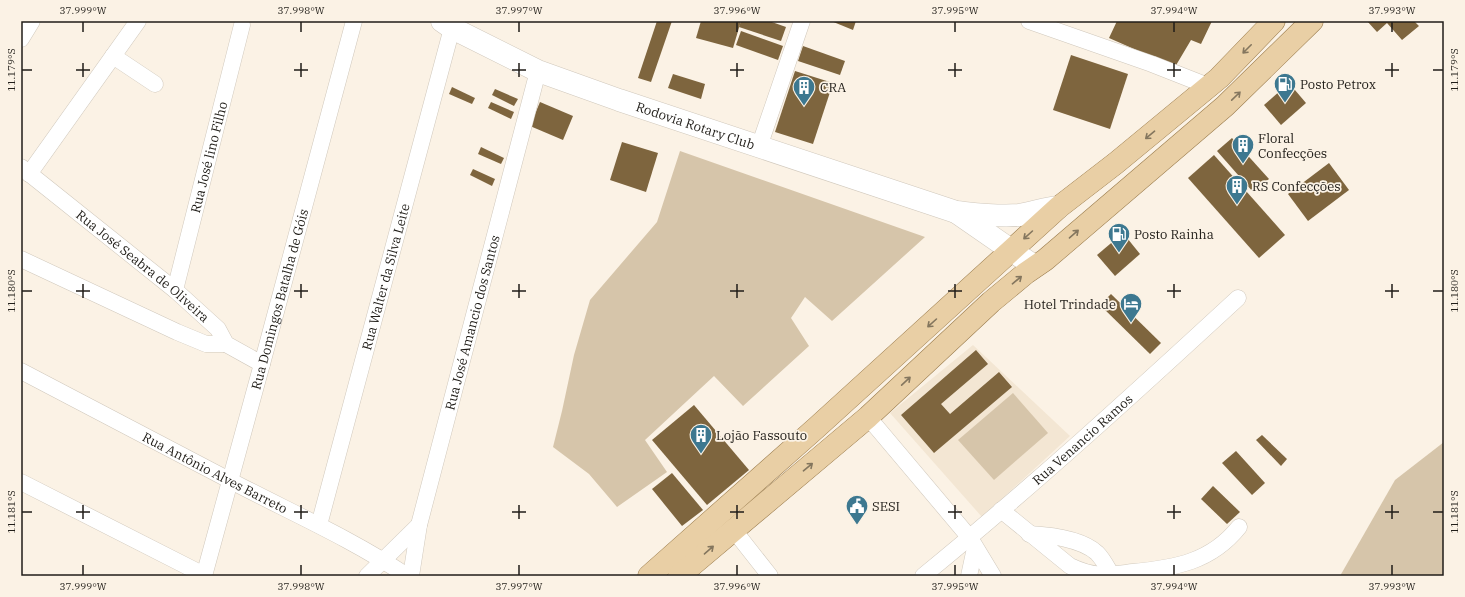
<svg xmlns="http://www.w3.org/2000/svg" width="1465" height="597" font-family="'IBM Plex Serif',serif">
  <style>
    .built { fill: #f3e6d3 }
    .green { fill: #d6c5aa }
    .building { fill: #7e653e }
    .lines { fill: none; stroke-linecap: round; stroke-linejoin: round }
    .street-casing { stroke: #d0c8bc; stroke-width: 17 }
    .secondary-casing { stroke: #d0c8bc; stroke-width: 23 }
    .primary-casing { stroke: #9a7c4d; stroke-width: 23 }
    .street { stroke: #fff; stroke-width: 16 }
    .secondary { stroke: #fff; stroke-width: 22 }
    .primary { stroke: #e9cfa5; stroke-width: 22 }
    .oneway { stroke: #84765e }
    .ticks { fill: none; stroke: #201d18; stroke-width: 1.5 }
    .labels { text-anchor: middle; stroke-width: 3.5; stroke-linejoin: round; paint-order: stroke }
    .poi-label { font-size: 13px; fill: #201d18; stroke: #fbf2e5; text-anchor: start }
    .street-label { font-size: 13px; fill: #201d18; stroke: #fbf2e5 }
    .neatline { fill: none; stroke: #201d18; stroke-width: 1.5 }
    .ticks-label { font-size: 10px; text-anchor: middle; fill: #201d18 }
  </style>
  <rect width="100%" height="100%" fill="#fbf2e5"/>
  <path class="built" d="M973 345 1070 436 982 517 890 413Z"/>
  <g class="green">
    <path d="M680 151 925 237 832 321 805 297 791 318 809 346 743 406 714 376 645 440 667 472 617 507 589 474 553 447 562 411 574 355 590 300 657 222Z"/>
    <path d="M1013 393 1048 433 994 480 958 440Z"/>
    <path d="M1444 442V576H1340L1395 480Z"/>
  </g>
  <g class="building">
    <path d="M657 21H672L651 82 638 78Z"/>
    <path d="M701 21H741L733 48 696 38Z"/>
    <path d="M741 21H769L786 27 781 41 739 27Z"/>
    <path d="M831 21H856L853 30Z"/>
    <path d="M1117 21H1212L1201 44 1191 40 1175 67 1109 38Z"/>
    <path d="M1367 21H1414L1419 26 1402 40 1387 23 1377 32Z"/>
    <path d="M741 31 783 46 778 60 736 45Z"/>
    <path d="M803 46 845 61 840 75 798 61Z"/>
    <path d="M1071 55 1128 74 1110 129 1053 110Z"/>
    <path d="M795 71 833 83 813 144 775 132Z"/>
    <path d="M673 74 705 84 701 99 668 88Z"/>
    <path d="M1289 83 1306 103 1281 125 1264 105Z"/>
    <path d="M452 87 475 98 472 104 449 94Z"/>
    <path d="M495 89 518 99 514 106 492 95Z"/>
    <path d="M491 102 514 112 511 119 488 108Z"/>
    <path d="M540 102 573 116 563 140 530 126Z"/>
    <path d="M1232 138 1269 179 1253 192 1217 151Z"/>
    <path d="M622 142 658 153 646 192 610 180Z"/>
    <path d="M481 147 504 158 501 164 478 154Z"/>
    <path d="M1214 155 1285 235 1259 258 1188 178Z"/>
    <path d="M1329 163 1349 190 1308 221 1288 194Z"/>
    <path d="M473 169 495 179 492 186 470 175Z"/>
    <path d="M1123 233 1140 254 1115 276 1097 255Z"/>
    <path d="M1111 294 1161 343 1150 354 1100 305Z"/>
    <path d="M976 350 988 364 941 404 950 414 999 372 1012 387 934 453 901 415Z"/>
    <path d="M694 405 749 470 707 505 652 440Z"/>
    <path d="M1262 435 1287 459 1281 466 1256 440Z"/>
    <path d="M1236 451 1265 483 1252 495 1222 463Z"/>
    <path d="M672 473 703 510 682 526 652 489Z"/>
    <path d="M1213 486 1240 512 1227 524 1201 499Z"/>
  </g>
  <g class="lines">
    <g class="street-casing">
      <g id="street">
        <path d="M1029 21 1152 64 1208 86"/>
        <path d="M21 39 32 21"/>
        <path d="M113 56 155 84"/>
        <path d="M759 147 802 21"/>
        <path id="s1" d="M21 167 175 290 218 329 226 344 262 364"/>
        <path d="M29 174 138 21"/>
        <path d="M21 259 177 332 206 344H226"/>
        <path id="s2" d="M175 290 242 25"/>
        <path id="s3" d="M21 371C91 408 161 445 231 481 290 512 352 539 407 576"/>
        <path d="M868 417 970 538 993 576"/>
        <path d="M21 482 204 575"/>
        <path d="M1001 510 1070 566C1095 578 1107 575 1133 572 1175 568 1211 562 1239 527"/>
        <path id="s4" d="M319 525 452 28"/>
        <path d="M733 529 770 576"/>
        <path d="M1029 534C1049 535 1082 539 1097 553 1103 559 1107 567 1111 574"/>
        <path id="s5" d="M204 576 262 364 354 21"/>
        <path d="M367 576 419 525"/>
        <path id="s6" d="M411 576 419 525 538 71"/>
        <path id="s7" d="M923 576C1032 487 1135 393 1238 298"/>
        <path d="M969 576 975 548"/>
      </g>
    </g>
    <g class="secondary-casing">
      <g id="secondary">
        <path id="s8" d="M442 21 452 28 538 71 619 100 956 212C976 214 998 217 1019 215 1033 213 1045 208 1059 207"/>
        <path d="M956 212 1034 266"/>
      </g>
    </g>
    <g class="primary-casing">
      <g id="primary">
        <path d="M649 576 816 428 1059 207 1116 163 1219 78 1274 21"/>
        <path d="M679 576 868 417 991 302 1026 273 1045 260 1225 106 1312 21"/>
      </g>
    </g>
    <use href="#street" class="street"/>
    <use href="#secondary" class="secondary"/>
    <use href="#primary" class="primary"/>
  </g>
  <defs><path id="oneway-shaft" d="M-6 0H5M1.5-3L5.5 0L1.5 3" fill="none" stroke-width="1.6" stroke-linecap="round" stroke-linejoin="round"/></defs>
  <g class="oneway">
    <use href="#oneway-shaft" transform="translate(1247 49) rotate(135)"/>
    <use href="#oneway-shaft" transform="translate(1236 96) rotate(-44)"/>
    <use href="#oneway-shaft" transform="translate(1150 135) rotate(140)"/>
    <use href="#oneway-shaft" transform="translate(1074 234) rotate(-41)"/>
    <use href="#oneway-shaft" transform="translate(1028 235) rotate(138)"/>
    <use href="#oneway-shaft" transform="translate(1017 280) rotate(-40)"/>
    <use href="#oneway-shaft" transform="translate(932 323) rotate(138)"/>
    <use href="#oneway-shaft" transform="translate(906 381) rotate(-43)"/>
    <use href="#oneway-shaft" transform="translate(808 467) rotate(-40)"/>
    <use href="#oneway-shaft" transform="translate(709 550) rotate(-41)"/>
  </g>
  <path class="ticks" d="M83 22V32M301 22V32M519 22V32M737 22V32M955 22V32M1174 22V32M1392 22V32M83 63V77M301 63V77M519 63V77M737 63V77M955 63V77M1174 63V77M1392 63V77M22 70H32M76 70H90M294 70H308M512 70H526M730 70H744M948 70H962M1167 70H1181M1385 70H1399M1433 70H1443M83 284V298M301 284V298M519 284V298M737 284V298M955 284V298M1174 284V298M1392 284V298M22 291H32M76 291H90M294 291H308M512 291H526M730 291H744M948 291H962M1167 291H1181M1385 291H1399M1433 291H1443M83 505V519M301 505V519M519 505V519M737 505V519M955 505V519M1174 505V519M1392 505V519M22 512H32M76 512H90M294 512H308M512 512H526M730 512H744M948 512H962M1167 512H1181M1385 512H1399M1433 512H1443M83 565V575M301 565V575M519 565V575M737 565V575M955 565V575M1174 565V575M1392 565V575"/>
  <defs>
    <g id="fuel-pin" transform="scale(1.15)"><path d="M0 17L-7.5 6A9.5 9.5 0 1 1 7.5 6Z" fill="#3d7890" stroke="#fbf2e5"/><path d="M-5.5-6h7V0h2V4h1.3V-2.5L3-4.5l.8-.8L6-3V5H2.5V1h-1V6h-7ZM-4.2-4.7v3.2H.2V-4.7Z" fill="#fff"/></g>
    <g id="building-pin" transform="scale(1.15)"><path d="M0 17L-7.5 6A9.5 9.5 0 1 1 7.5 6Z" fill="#3d7890" stroke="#fbf2e5"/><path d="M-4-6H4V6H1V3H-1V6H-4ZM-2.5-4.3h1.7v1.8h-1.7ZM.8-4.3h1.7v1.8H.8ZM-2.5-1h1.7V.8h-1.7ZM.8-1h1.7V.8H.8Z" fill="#fff"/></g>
    <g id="hotel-pin" transform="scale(1.15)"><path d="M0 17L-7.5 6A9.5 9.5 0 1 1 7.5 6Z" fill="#3d7890" stroke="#fbf2e5"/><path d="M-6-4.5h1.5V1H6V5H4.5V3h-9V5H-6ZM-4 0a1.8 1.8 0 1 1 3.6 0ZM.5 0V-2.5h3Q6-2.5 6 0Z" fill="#fff"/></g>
    <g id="civic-pin" transform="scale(1.15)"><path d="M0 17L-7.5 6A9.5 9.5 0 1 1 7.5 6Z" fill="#3d7890" stroke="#fbf2e5"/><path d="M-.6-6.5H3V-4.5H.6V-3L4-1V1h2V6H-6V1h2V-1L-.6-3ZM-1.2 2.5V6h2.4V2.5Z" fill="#fff"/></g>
  </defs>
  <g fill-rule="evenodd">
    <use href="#fuel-pin" x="1285" y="84"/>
    <use href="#building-pin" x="804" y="87"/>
    <use href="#building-pin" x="1243" y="145"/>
    <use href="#building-pin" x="1237" y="186"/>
    <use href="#fuel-pin" x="1119" y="234"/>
    <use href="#hotel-pin" x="1131" y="304"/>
    <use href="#building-pin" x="701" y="435"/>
    <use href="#civic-pin" x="857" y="506"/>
  </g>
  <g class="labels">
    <g class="poi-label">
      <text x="1300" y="89">Posto Petrox</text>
      <text x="820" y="92">CRA</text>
      <text x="1258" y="143">Floral<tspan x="1258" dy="15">Confecções</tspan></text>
      <text x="1252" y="191">RS Confecções</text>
      <text x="1134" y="239">Posto Rainha</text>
      <text x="1116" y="309" text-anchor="end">Hotel Trindade</text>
      <text x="716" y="440">Lojão Fassouto</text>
      <text x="872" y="511">SESI</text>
    </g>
    <g class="street-label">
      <text dy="5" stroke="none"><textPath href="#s8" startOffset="275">Rodovia Rotary Club</textPath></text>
      <text dy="5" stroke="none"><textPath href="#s2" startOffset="137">Rua José lino Filho</textPath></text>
      <text dy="5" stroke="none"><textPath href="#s1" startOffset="157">Rua José Seabra de Oliveira</textPath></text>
      <text dy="5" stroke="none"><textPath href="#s4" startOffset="257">Rua Walter da Silva Leite</textPath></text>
      <text dy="5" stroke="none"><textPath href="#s5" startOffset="287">Rua Domingos Batalha de Góis</textPath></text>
      <text dy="5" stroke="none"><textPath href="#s6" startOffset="261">Rua José Amancio dos Santos</textPath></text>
      <text dy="5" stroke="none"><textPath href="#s7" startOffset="210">Rua Venancio Ramos</textPath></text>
      <text dy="5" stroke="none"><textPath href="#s3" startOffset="219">Rua Antônio Alves Barreto</textPath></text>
    </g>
  </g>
  <rect width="1465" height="597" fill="none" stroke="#fbf2e5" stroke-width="44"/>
  <rect x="22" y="22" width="1421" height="553" class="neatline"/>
  <g class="ticks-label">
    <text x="83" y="14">37.999°W</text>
    <text x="301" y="14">37.998°W</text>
    <text x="519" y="14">37.997°W</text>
    <text x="737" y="14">37.996°W</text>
    <text x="955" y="14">37.995°W</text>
    <text x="1174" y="14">37.994°W</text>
    <text x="1392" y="14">37.993°W</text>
    <text transform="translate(11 70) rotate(-90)" y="4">11.179°S</text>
    <text transform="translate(1454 70) rotate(-90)" y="4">11.179°S</text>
    <text transform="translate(11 291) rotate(-90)" y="4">11.180°S</text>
    <text transform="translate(1454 291) rotate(-90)" y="4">11.180°S</text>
    <text transform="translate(11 512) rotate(-90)" y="4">11.181°S</text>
    <text transform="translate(1454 512) rotate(-90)" y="4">11.181°S</text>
    <text x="83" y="590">37.999°W</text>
    <text x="301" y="590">37.998°W</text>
    <text x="519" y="590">37.997°W</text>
    <text x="737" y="590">37.996°W</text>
    <text x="955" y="590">37.995°W</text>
    <text x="1174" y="590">37.994°W</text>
    <text x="1392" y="590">37.993°W</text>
  </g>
</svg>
